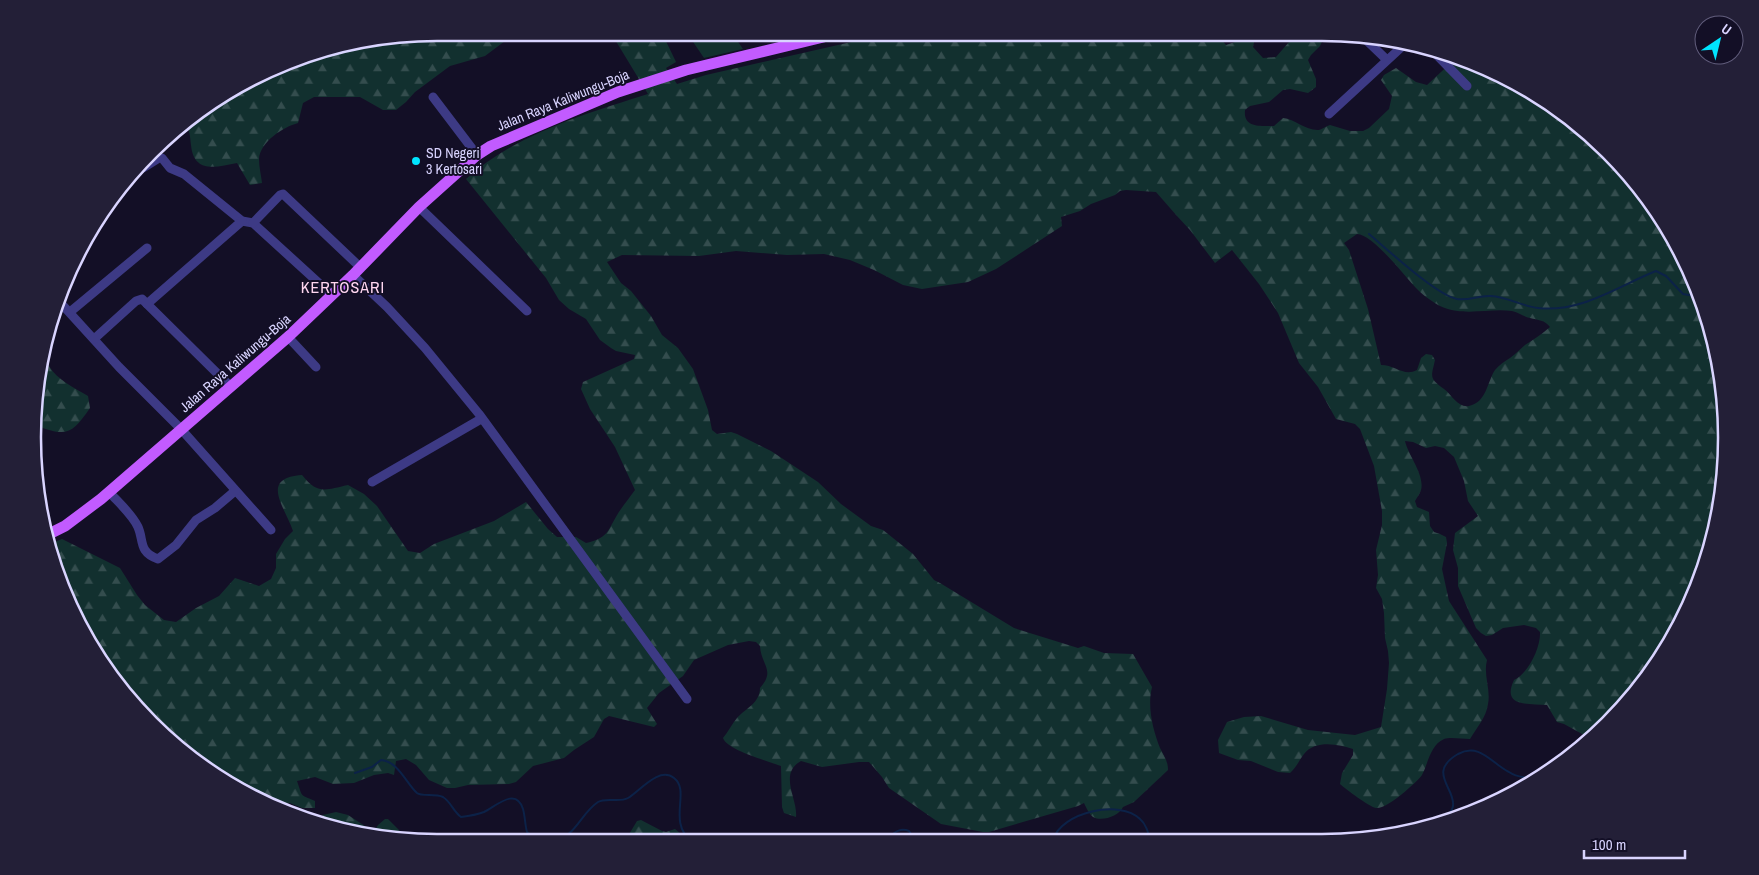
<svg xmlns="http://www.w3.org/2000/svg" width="1759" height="875" font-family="'Archivo Narrow',sans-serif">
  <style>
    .grass { fill: #12302f }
    .forest { fill: url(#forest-firs); fill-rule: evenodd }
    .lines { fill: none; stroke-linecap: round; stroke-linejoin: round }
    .stream { stroke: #0c2248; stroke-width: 2 }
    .minor { stroke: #3d3a85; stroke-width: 9 }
    .major { stroke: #c25bff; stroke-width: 11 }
    .poi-dot { fill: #00e5ff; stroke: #130f26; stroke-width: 2 }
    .labels { text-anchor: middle; stroke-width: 4; stroke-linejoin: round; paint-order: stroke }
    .street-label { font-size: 14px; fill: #d9d4ff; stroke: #130f26 }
    .poi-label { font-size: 14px; fill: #d9d4ff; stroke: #130f26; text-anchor: start }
    .quarter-label { font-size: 16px; letter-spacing: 1px; fill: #ffd6f0; stroke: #130f26 }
    .rim { fill: none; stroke: #d9d4ff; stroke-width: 2.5 }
  </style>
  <defs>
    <pattern id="forest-firs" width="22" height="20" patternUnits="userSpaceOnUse" patternTransform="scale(1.25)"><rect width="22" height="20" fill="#12302f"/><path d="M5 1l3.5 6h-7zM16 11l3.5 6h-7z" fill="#344d4e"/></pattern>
  </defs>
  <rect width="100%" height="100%" fill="#130f26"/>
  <g class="grass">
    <path d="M687 33H732L743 49 704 58Z"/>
    <path d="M385 819H388L411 842 382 837 374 831 378 825Z"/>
  </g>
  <g class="forest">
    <path d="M438 33H514L505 41 485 56 450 66 415 92 406 102 396 110H383L360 97H314L303 103 298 123C283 127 260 142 259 159 259 167 261 175 262 183L250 185 237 163C216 167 194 174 191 145 190 136 190 130 185 123L191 116 307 54Z"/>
    <path d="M611 33H662L676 62 666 68 677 84 706 75 891 33H1216L1226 45 1241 40 1246 33H1256L1253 47 1263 58 1276 57 1289 42 1294 33H1324L1325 35 1320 46 1311 55 1308 60 1316 79V87L1308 93 1290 89 1283 90 1269 102 1250 106 1245 110C1243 128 1260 126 1274 126L1283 118C1295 119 1306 131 1319 130 1322 129 1327 126 1330 125L1350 131H1363L1369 128 1389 109 1392 96 1381 80 1384 75 1396 68 1416 82 1427 85 1455 59 1478 68 1479 66 1500 74 1568 116 1626 170 1672 235 1705 307 1723 384 1726 464 1713 542 1685 616 1626 704 1585 740 1584 735 1564 724 1557 722 1547 705C1529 703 1501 708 1514 680 1528 674 1541 647 1540 632L1536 628 1524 625 1503 628 1492 635 1486 636 1481 633 1476 628 1458 586V568L1453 550 1455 533 1478 516 1468 501 1464 481 1454 457 1444 448 1435 446 1426 448 1413 442 1405 441C1408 455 1425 475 1421 490 1420 494 1417 497 1415 501L1417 507 1429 512 1430 526 1434 532 1440 534 1446 537 1447 543 1442 569 1449 601 1487 660C1483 675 1491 689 1488 704 1486 718 1477 727 1470 739 1463 739 1450 737 1444 739 1430 745 1428 764 1422 775 1416 783 1386 810 1376 808 1368 806 1347 790 1340 784L1342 773 1353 755V749C1338 744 1315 740 1304 754 1299 760 1297 767 1290 773L1278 772 1251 761 1238 760 1219 753 1218 740 1227 722 1244 717 1261 716 1308 730 1355 735 1381 727 1387 689 1389 663 1388 651 1385 638 1384 613 1382 599 1376 588 1378 575 1376 550 1382 525V511L1374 466 1360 429 1355 424 1336 419 1318 387 1299 363 1278 313 1259 284 1232 250 1215 263 1190 230 1177 216 1156 192 1126 190 1120 191 1115 195 1091 204 1080 211 1061 217 1062 226 996 269 968 282 922 289 903 285 874 270 850 260 824 254 787 255 736 251 699 256 622 255 607 262 621 283 631 291 651 316 662 335 678 348 693 369 708 410 712 430 717 434 731 432 737 434 771 451 818 482 841 504 871 526 883 530 913 554 934 580 940 583 1014 628 1078 648 1084 646 1104 653 1133 654 1152 687C1147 707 1153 730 1160 748 1164 756 1168 761 1168 770L1134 802 1123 807C1119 816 1102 822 1093 817 1089 814 1086 807 1084 803L1078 806 989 832H983L941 824 889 788 882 777 869 762H859L822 767 801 761C778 774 798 799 796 817L784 813 782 807 781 766C768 761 727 750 723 738 728 732 732 724 737 718 746 708 760 703 760 688 776 670 761 665 760 646L756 642 749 641 728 645 694 660 683 676 659 693 647 708 657 724 654 727 609 716 604 719 594 737 574 750 564 758 533 766 516 782 509 784 468 785 455 788H447L429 780 416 765 406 759 396 761 394 775 388 773 374 775 354 783 333 784 315 777 297 781C303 798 299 794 315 801V808H302L290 803 273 806 259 801 151 724 83 629 70 602 52 543 62 539 120 568 137 595 145 605 164 620 176 622 196 608 219 596 235 578 259 586 271 579 276 568V554L285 539 293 531C285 507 259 478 302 475 318 495 325 490 348 485L364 494 377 506 408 551 420 553 434 544 494 521 526 502 548 529 557 537H576L586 543C611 538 608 527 621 509 625 503 630 497 635 490L615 447 590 409 581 389 583 382 634 359 635 355 616 351 611 348 600 340 586 319 569 309 559 300 546 278 466 179C516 134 585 114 648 94ZM1357 234C1374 235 1405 277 1418 290 1424 296 1433 302 1440 306 1463 317 1488 308 1512 311 1518 312 1524 317 1530 318 1538 320 1545 320 1550 327 1542 334 1534 339 1525 345 1520 349 1516 354 1510 358 1505 361 1499 365 1495 370 1487 382 1487 402 1469 406 1458 408 1452 395 1444 389 1429 378 1431 378 1435 360L1432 355 1426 354 1421 358 1417 370C1404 377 1395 365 1381 365L1368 309 1349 250 1344 243Z"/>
    <path d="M44 346C46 352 46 360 49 366 57 380 75 388 88 396L90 408C73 432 68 438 38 426L40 358Z"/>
    <path d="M336 812 348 815 382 837 333 829 318 823 323 815Z"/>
    <path d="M641 820 662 831 666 832 675 829 681 834 684 841H625L637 821Z"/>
  </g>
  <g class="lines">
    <g class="stream">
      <path d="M1369 234C1387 249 1436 295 1457 299 1469 301 1479 295 1491 296 1507 297 1522 306 1538 308 1581 313 1618 286 1656 271L1666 276 1683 294 1700 297"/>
      <path d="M355 773 372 767 381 760C398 761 406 783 417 793 422 797 435 793 443 797 451 802 453 811 461 817 469 816 476 815 484 812 495 807 516 786 523 809 525 816 525 825 527 832L539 841"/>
      <path d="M1433 825C1485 800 1415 779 1458 754 1480 742 1492 764 1509 772 1518 778 1529 778 1539 778"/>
      <path d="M885 840C893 834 899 827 909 831L915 840"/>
      <path d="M1053 840C1061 812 1120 799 1140 819 1146 824 1148 832 1150 840"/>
      <path d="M553 841C576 837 580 814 598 802 607 797 619 803 628 798 640 791 659 766 674 778 691 791 667 821 691 841"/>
    </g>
    <g class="minor">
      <path d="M1362 36 1387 60"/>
      <path d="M1430 48 1467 86"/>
      <path d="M433 97 477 155"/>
      <path d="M1329 114 1406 43"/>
      <path d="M143 168 159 158H162L170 168 184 174 242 221 253 223 332 295"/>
      <path d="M419 207 527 311"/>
      <path d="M253 223 280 195 283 194 360 267"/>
      <path d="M353 275 387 307 425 348 479 414 687 699"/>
      <path d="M58 300 119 367 181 429 271 530"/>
      <path d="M147 304 242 221"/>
      <path d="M70 312 147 248"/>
      <path d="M288 337 316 367"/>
      <path d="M94 339 136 301 142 299 231 387"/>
      <path d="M372 482 481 419"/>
      <path d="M109 492C118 502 132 514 138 527 144 540 138 552 158 559L176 545 196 520 215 508 235 491"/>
    </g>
    <path class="major" d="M49 534 65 526 101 499 288 337 353 275 419 207 477 155 491 146 618 92 686 70 840 33"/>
  </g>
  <circle class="poi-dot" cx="416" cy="161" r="5"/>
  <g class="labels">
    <g class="street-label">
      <text transform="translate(563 100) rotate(-22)" y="5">Jalan Raya Kaliwungu-Boja</text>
      <text transform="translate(235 363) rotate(-41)" y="5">Jalan Raya Kaliwungu-Boja</text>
    </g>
    <g class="poi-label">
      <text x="426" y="158">SD Negeri<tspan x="426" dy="16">3 Kertosari</tspan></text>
    </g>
    <g class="quarter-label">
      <text x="343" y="293">KERTOSARI</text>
    </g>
  </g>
  <path d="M0 0H1759V875H0ZM437 41H1322A396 396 0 0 1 1718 437V438A396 396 0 0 1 1322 834H437A396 396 0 0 1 41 438V437A396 396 0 0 1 437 41Z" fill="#231f37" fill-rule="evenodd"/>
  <path class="rim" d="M437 41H1322A396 396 0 0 1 1718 437V438A396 396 0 0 1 1322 834H437A396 396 0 0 1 41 438V437A396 396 0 0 1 437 41Z"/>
  <g transform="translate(1719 40) rotate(35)"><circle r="24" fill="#130f26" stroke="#625e7d"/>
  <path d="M0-4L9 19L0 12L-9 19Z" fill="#00e5ff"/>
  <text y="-8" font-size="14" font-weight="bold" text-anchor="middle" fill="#d9d4ff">U</text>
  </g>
  <path d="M1584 850v8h101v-8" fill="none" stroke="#d9d4ff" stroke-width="2.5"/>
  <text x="1592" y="850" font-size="15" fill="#d9d4ff" stroke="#130f26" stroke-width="4" paint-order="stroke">100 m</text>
</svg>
